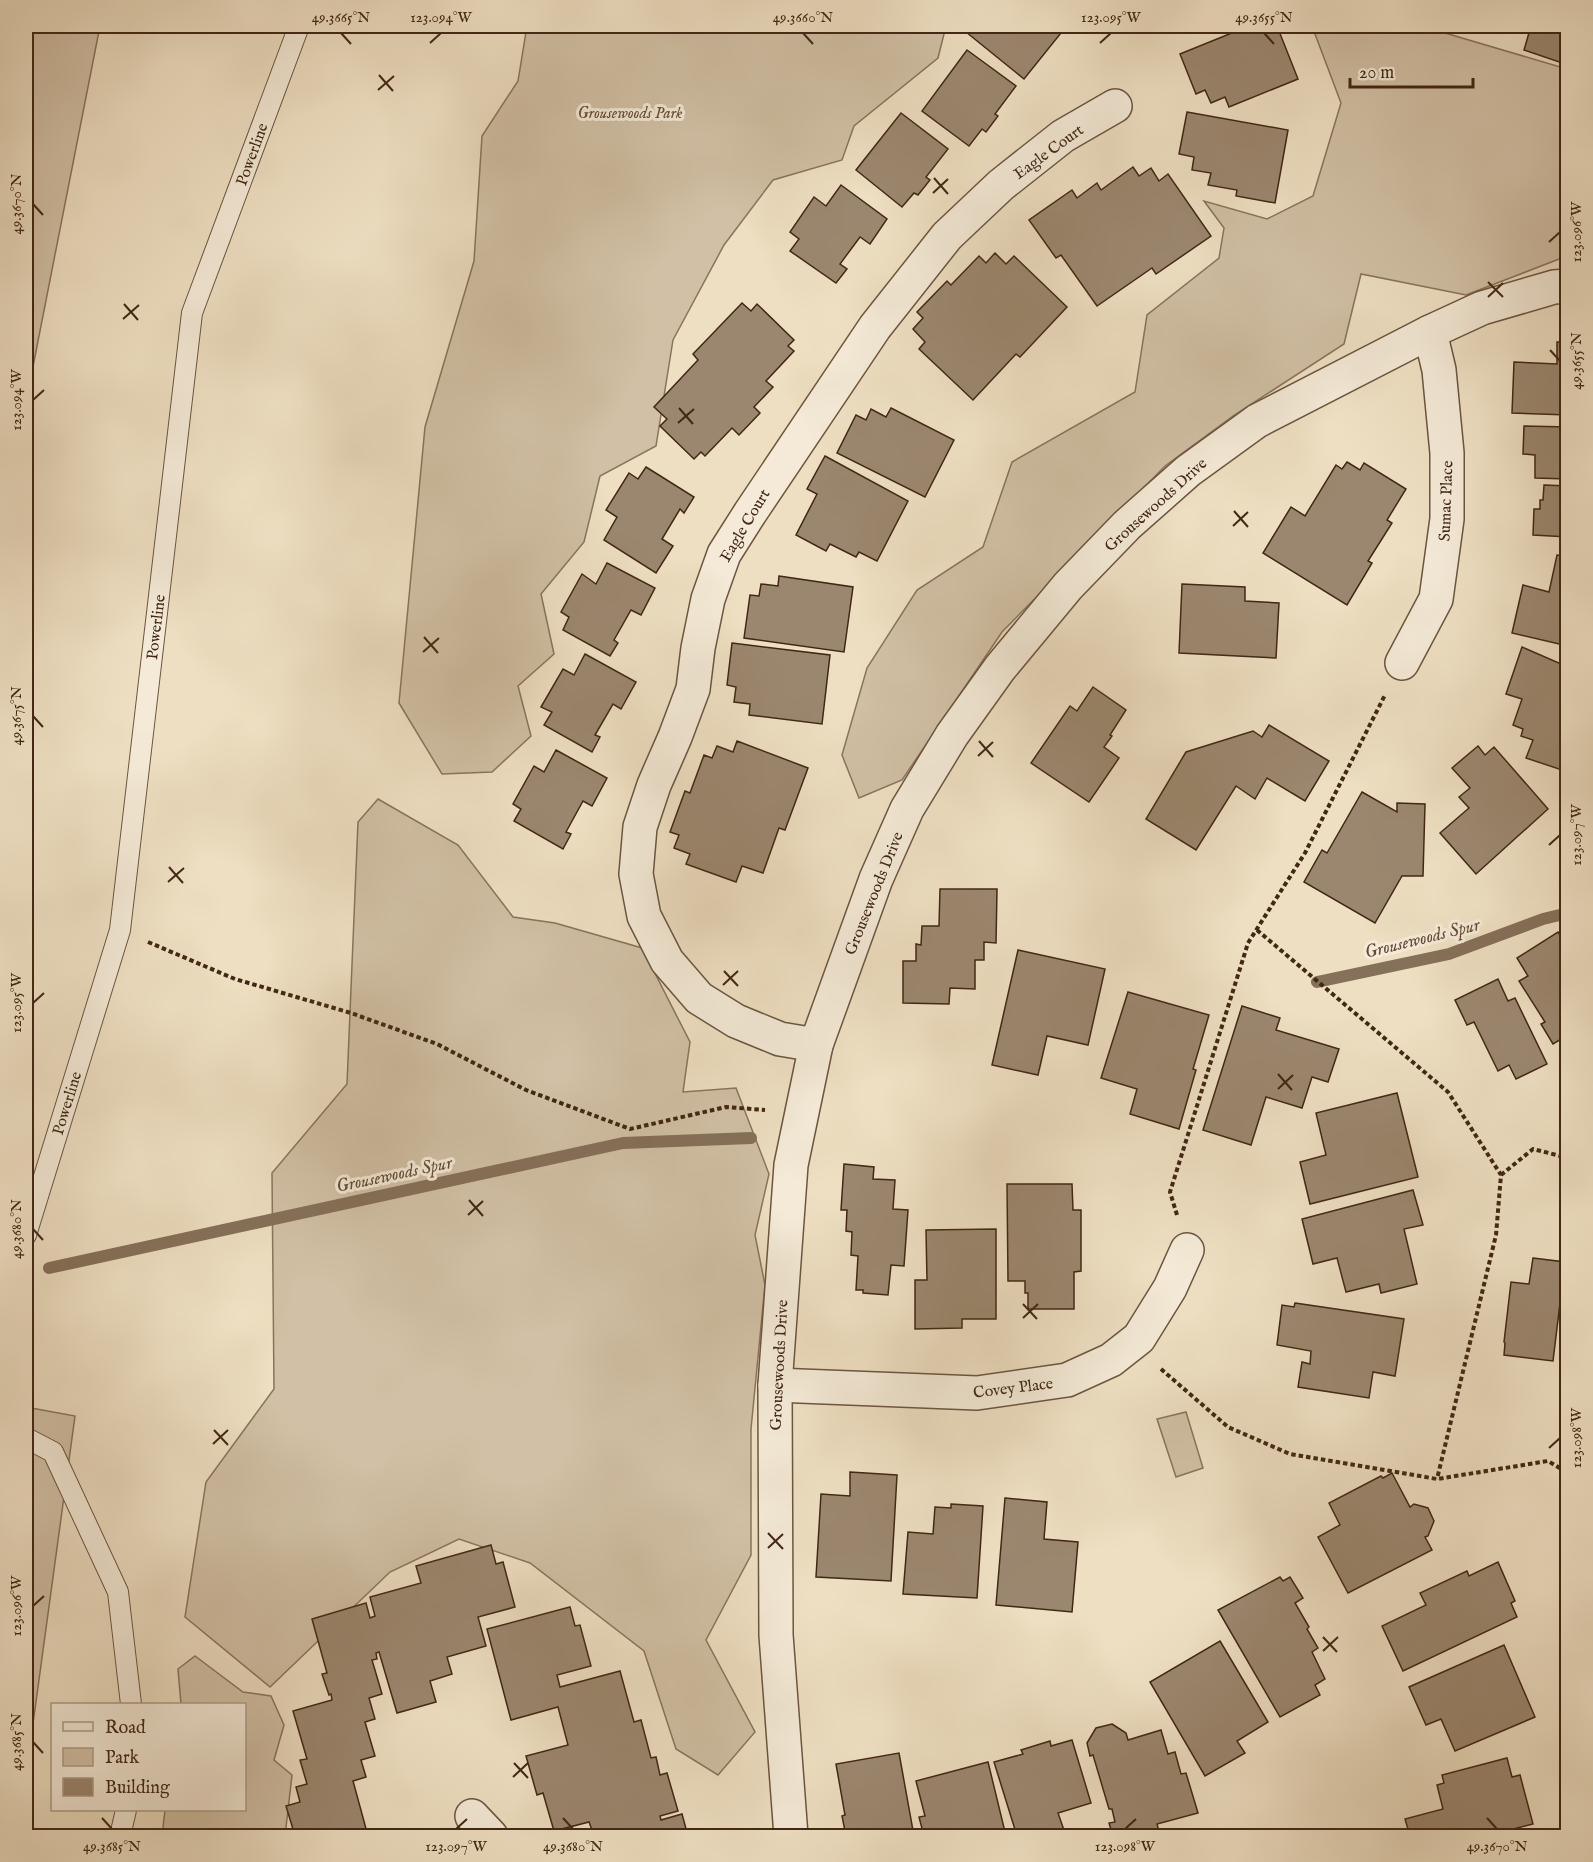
<svg xmlns="http://www.w3.org/2000/svg" width="1593" height="1862" font-family="'IM FELL English',serif">
  <style>
    .green { fill: #d1c0a5; stroke: #89745d; stroke-width: 1.5 }
    .lines { fill: none; stroke-linecap: round; stroke-linejoin: round }
    .stream { stroke: #857059; stroke-width: 12 }
    .building { fill: #9b876f; stroke: #412715; stroke-width: 1.5 }
    .service-casing { stroke: #6c5540; stroke-width: 22 }
    .minor-casing { stroke: #6c5540; stroke-width: 36 }
    .path { stroke: #412715; stroke-width: 4; stroke-dasharray: 4.5 3; stroke-linecap: butt }
    .service { stroke: #f4ead7; stroke-width: 20 }
    .minor { stroke: #f4ead7; stroke-width: 33 }
    .ticks { fill: none; stroke: #412715; stroke-width: 2 }
    .labels { text-anchor: middle; stroke-width: 6; stroke-linejoin: round; paint-order: stroke }
    .park-label { font-size: 16px; font-style: italic; fill: #654d39; stroke: #f4ead7 }
    .street-label { font-size: 16px; fill: #412715; stroke: #f4ead7 }
    .water-label { font-size: 18px; font-style: italic; fill: #634b37; stroke: #f4ead7 }
    .neatline { fill: none; stroke: #412715; stroke-width: 2 }
    .ticks-label { font-size: 15px; text-anchor: middle; fill: #412715 }
  </style>
  <rect width="100%" height="100%" fill="#eedfc2"/>
  <filter id="stains"><feTurbulence type="fractalNoise" baseFrequency=".00333" numOctaves="4"/><feColorMatrix values="0 0 0 0 .2 0 0 0 0 .09 0 0 0 0 .02 0 0 0 .5 -.17"/></filter>
  <radialGradient id="worn" r=".72"><stop offset=".6" stop-color="#630" stop-opacity="0"/><stop offset="1" stop-color="#630" stop-opacity=".3"/></radialGradient>
  <g class="green">
    <path d="M26 26H100L26 402Z"/>
    <path d="M527 26H946L938 58 854 126 842 160 773 180 724 245 673 340 656 446 600 476 584 542 541 594 554 654 518 686 531 736 492 772 442 774 399 703 425 427 474 261 482 136 518 81Z"/>
    <path d="M1312 26H1447L1445 33 1567 69 1568 232 1565 233 1567 241V256L1466 295 1361 274 1344 344 1233 416 1165 466 1002 632 902 780 859 798 842 755 867 668 917 590 983 547 1012 462 1135 392 1147 315 1219 258 1224 228 1204 201 1267 219 1313 196 1341 103Z"/>
    <path d="M378 799 458 845 513 917 555 923 642 948 690 1042 683 1092 736 1088 769 1174 755 1235 765 1285 751 1429V1555L706 1640 755 1732 718 1775 676 1749 644 1651 530 1563 459 1539 390 1572 270 1687 185 1617 206 1482 274 1389 272 1173 347 1084 358 822Z"/>
    <path d="M26 1407 75 1416 26 1775Z"/>
    <path d="M1186 1412 1203 1468 1176 1477 1157 1419Z"/>
    <path d="M195 1656 243 1692 271 1696 284 1725 274 1760 292 1775 285 1836H162L165 1810H244V1704H181L178 1669Z"/>
  </g>
  <g class="lines">
    <g class="stream">
      <path d="M1317 982 1449 954 1543 919 1568 913"/>
      <path d="M49 1268 623 1143 751 1138"/>
    </g>
  </g>
  <g class="building">
    <path d="M972 26H1062L1065 28 1024 79 966 32Z"/>
    <path d="M1249 26H1277L1298 79 1229 107 1225 97 1211 103 1205 90 1196 94 1180 54Z"/>
    <path d="M1531 26H1568V65L1524 50Z"/>
    <path d="M967 50 1016 86 995 114 998 116 986 132 982 129 969 146 922 111Z"/>
    <path d="M1187 112 1288 130 1275 203 1236 196 1237 190 1208 185 1211 173 1192 170 1194 157 1179 154Z"/>
    <path d="M901 113 948 149 926 177 930 180 918 195 914 193 902 207 856 170Z"/>
    <path d="M1133 167 1139 176 1151 168 1159 181 1168 174 1211 236 1156 274 1152 268 1097 306 1061 255 1056 258 1029 220 1072 190 1077 198 1097 183 1101 190Z"/>
    <path d="M841 185 887 219 870 244 860 237 840 264 847 269 836 283 790 251 799 239 790 232 814 197 826 206Z"/>
    <path d="M995 253 1006 264 1014 256 1067 307 1020 357 1016 354 973 400 919 349 925 342 913 329 923 318 917 312 947 281 951 285 979 256 986 263Z"/>
    <path d="M742 303 751 311 757 304 794 340 788 346 794 351 766 381 773 387 754 407 760 413 739 435 732 428 705 456 701 452 694 459 660 426 667 419 654 407 698 360 693 354Z"/>
    <path d="M1557 342H1568V415L1512 413 1514 362 1557 364Z"/>
    <path d="M891 408 954 440 925 497 837 453 856 415 866 420 871 409 886 417Z"/>
    <path d="M1524 426 1568 427V479L1535 478V455L1523 454Z"/>
    <path d="M825 456 908 501 877 561 859 552 856 557 830 544 826 551 796 535 817 494 807 489Z"/>
    <path d="M1347 462 1360 470 1364 463 1406 489 1387 520 1392 523 1368 561 1372 563 1347 605 1263 553 1291 507 1305 516 1336 465 1342 469Z"/>
    <path d="M646 467 694 497 684 513 680 509 662 539 673 546 656 573 604 540 617 517 606 510 629 473 638 479Z"/>
    <path d="M1544 485 1568 486V537L1533 535 1534 509H1540V500H1543Z"/>
    <path d="M1557 555 1568 557V646L1512 633 1523 585 1549 592Z"/>
    <path d="M607 563 655 588 641 615 631 610 614 640 618 643 610 656 563 630 569 617 561 612 582 574 596 584Z"/>
    <path d="M779 576 853 587 844 652 744 638 750 595 759 596 761 584 778 586Z"/>
    <path d="M1182 584 1245 587V601L1279 603 1276 658 1179 653Z"/>
    <path d="M732 643 830 655 822 724 749 715 750 704 734 702 736 687 727 685Z"/>
    <path d="M1522 647 1568 667V772L1526 758 1533 740 1521 736 1523 729 1513 725 1522 699 1506 694Z"/>
    <path d="M585 654 636 682 621 709 613 704 595 735 600 737 592 752 544 725 552 712 541 707 563 669 574 675Z"/>
    <path d="M1093 687 1126 710 1110 735 1112 736 1104 747 1119 758 1089 802 1031 763 1070 706 1077 711Z"/>
    <path d="M1269 725 1329 761 1305 801 1267 778 1255 799 1236 786 1196 850 1146 819 1186 752 1253 731 1262 737Z"/>
    <path d="M737 741 808 768 785 830 779 828 763 873 742 866 736 882 686 864 690 854 674 848 679 835 670 832 685 791 690 793 704 755 712 758 717 746 733 752Z"/>
    <path d="M1478 746 1485 755 1494 747 1548 809 1476 874 1440 833 1469 808 1459 797 1470 788 1452 768Z"/>
    <path d="M556 750 607 778 592 806 583 801 566 832 571 834 563 849 514 821 521 809 513 804 534 766 544 772Z"/>
    <path d="M1362 792 1397 812V803L1425 804 1423 876H1402L1375 923 1304 882 1322 850 1327 853Z"/>
    <path d="M940 889H997L996 943 984 942V960H975V989L950 988 949 1004 903 1003V961H916V944L921 945 922 926H939Z"/>
    <path d="M1558 932 1568 947V1035L1553 1044 1541 1024 1545 1022 1519 981 1528 976 1517 958Z"/>
    <path d="M1018 950 1105 969 1088 1045 1047 1036 1038 1075 992 1065Z"/>
    <path d="M1498 979 1508 1001 1515 998 1547 1064 1516 1079 1509 1065 1498 1071 1474 1022 1467 1025 1455 1000Z"/>
    <path d="M1128 992 1209 1015 1193 1069 1196 1070 1179 1129 1130 1114 1137 1089 1101 1078Z"/>
    <path d="M1242 1006 1280 1018 1276 1030 1339 1049 1328 1082 1312 1077 1302 1108 1266 1097 1251 1145 1203 1130Z"/>
    <path d="M1397 1093 1418 1177 1310 1204 1300 1162 1326 1155 1316 1113Z"/>
    <path d="M844 1164 874 1167 873 1179 895 1180 893 1209 908 1210 904 1266 891 1265 888 1295 863 1293V1290H856L858 1256 851 1255 852 1232 846 1231 847 1210H841Z"/>
    <path d="M1007 1184H1072L1073 1210H1081V1271L1074 1272V1309H1028V1293H1025V1281H1008Z"/>
    <path d="M1413 1190 1423 1225 1404 1229 1417 1284 1381 1293 1379 1284 1346 1292 1337 1258 1313 1264 1302 1219Z"/>
    <path d="M996 1229V1319H962V1328L915 1329V1280H927L926 1230Z"/>
    <path d="M1533 1258 1565 1262 1553 1361 1504 1355 1505 1343 1504 1342 1511 1282 1529 1284Z"/>
    <path d="M1295 1303 1404 1319 1395 1376 1373 1372 1369 1398 1298 1387 1302 1362 1310 1364 1311 1351 1277 1345 1282 1305 1294 1307Z"/>
    <path d="M850 1472 897 1475 891 1581 816 1577 821 1494 850 1496Z"/>
    <path d="M1392 1473 1410 1507 1414 1504 1428 1508 1434 1521 1428 1536 1425 1537 1432 1550 1348 1593 1318 1537 1340 1525 1329 1503 1381 1476 1383 1478Z"/>
    <path d="M1005 1498 1047 1502 1044 1539 1078 1542 1072 1612 996 1605Z"/>
    <path d="M951 1504 983 1506 977 1598 903 1594 908 1532 933 1534 935 1507 951 1508Z"/>
    <path d="M491 1545 496 1564 503 1562 515 1607 478 1617 486 1646 447 1657 452 1674 430 1681 436 1702 397 1713 379 1652 376 1653 377 1659 372 1660 382 1694 369 1698 375 1719 365 1722 375 1756 361 1760 366 1777 353 1781 368 1836H295L286 1806 300 1802 296 1787 307 1784 300 1760 307 1759 293 1711 332 1700 331 1694 329 1695 322 1674 327 1673 312 1619 366 1603 370 1618 375 1616 370 1597 421 1583 416 1566Z"/>
    <path d="M1498 1562 1515 1601 1511 1603 1517 1617 1403 1671 1382 1626 1426 1605 1420 1593 1467 1571 1469 1576Z"/>
    <path d="M1280 1577 1283 1581 1290 1577 1303 1598 1295 1603 1309 1627 1307 1629 1318 1648 1312 1652 1325 1679 1315 1685 1320 1695 1280 1717 1218 1610Z"/>
    <path d="M570 1607 575 1626 580 1625 591 1666 557 1675 560 1687 620 1671 634 1722 641 1720 651 1758 656 1757 660 1775 667 1773 678 1811 660 1816 661 1820 682 1814 688 1836H568L592 1830 589 1822 554 1831 543 1793 537 1795 526 1756 568 1745 558 1707 511 1720 487 1629Z"/>
    <path d="M1220 1641 1268 1722 1237 1741 1245 1753 1205 1776 1150 1682Z"/>
    <path d="M1504 1645 1535 1717 1455 1751 1441 1719 1426 1725 1409 1687Z"/>
    <path d="M1112 1724 1126 1733 1128 1740 1161 1730 1168 1754 1175 1752 1181 1774 1186 1773 1198 1813 1157 1824 1160 1835 1154 1836H1113L1109 1823 1115 1822 1112 1809H1109L1093 1755 1090 1756 1087 1743 1096 1728Z"/>
    <path d="M1072 1740 1091 1803 1058 1813 1066 1836H1017L994 1762 1023 1754 1021 1750 1050 1741 1051 1746Z"/>
    <path d="M899 1753 914 1836H846L842 1816 845 1815 836 1764Z"/>
    <path d="M1507 1758 1512 1777 1520 1775 1533 1824 1513 1829 1514 1836H1410L1405 1819 1443 1809 1437 1785 1444 1783 1442 1775Z"/>
    <path d="M988 1762 1006 1836H924L919 1817 925 1816 916 1781Z"/>
  </g>
  <g class="lines">
    <g class="service-casing">
      <g id="service">
        <path d="M26 1235 120 930 192 313 299 26"/>
        <path d="M26 1438 53 1452 118 1592 131 1704"/>
        <path d="M120 1836 126 1810"/>
      </g>
    </g>
    <g class="minor-casing">
      <g id="minor">
        <path d="M1402 663 1436 599 1447 519V453L1439 370 1430 332"/>
        <path d="M816 1045 780 1039 736 1021 699 998 667 961 644 916 636 874 640 827 654 785 675 737 693 689 698 648 708 599 724 554 750 513 875 327 947 236 1001 185 1063 136 1115 106"/>
        <path d="M775 1385 977 1393 1067 1380 1111 1360 1139 1338 1170 1288 1187 1250"/>
        <path d="M472 1816 491 1836"/>
        <path d="M791 1836 776 1635 775 1385 791 1165 816 1045 876 879 907 809 952 735 1000 668 1068 586 1127 525 1188 471 1257 421 1430 332 1482 308 1554 287 1568 286"/>
      </g>
    </g>
    <g class="path">
      <path d="M1257 930 1448 1092 1501 1175 1496 1235 1437 1479"/>
      <path d="M148 942 235 979 351 1013 437 1044 526 1090 630 1129 726 1107 765 1110"/>
      <path d="M1501 1175 1533 1149 1568 1158"/>
      <path d="M1177 1215 1170 1192 1248 943 1305 853 1385 695"/>
      <path d="M1161 1369 1228 1427 1290 1454 1437 1479 1548 1461 1568 1473"/>
    </g>
    <use href="#service" class="service"/>
    <use href="#minor" class="minor"/>
  </g>
  <path class="ticks" d="M341 33 351 44M803 33 813 44M1264 33 1274 44M430 43 441 33M1100 43 1111 33M379 75 393 91M378 90 394 76M934 178 948 194M933 193 948 179M33 204 43 215M1549 242 1560 232M1488 282 1503 297M1488 297 1503 283M124 304 138 320M123 319 139 305M1550 350 1560 361M33 400 44 390M679 408 693 424M678 423 694 409M1234 511 1248 527M1233 526 1248 512M424 637 438 653M423 652 439 638M33 716 43 727M979 741 993 757M978 756 993 742M1549 845 1560 835M169 867 183 883M168 882 184 868M724 971 738 986M723 985 738 971M33 1003 44 993M1278 1074 1292 1090M1278 1089 1293 1075M469 1200 483 1216M468 1215 483 1201M33 1229 43 1240M1023 1304 1037 1319M1023 1318 1038 1304M214 1430 228 1445M213 1444 228 1430M1549 1448 1560 1438M768 1533 783 1549M768 1548 783 1534M33 1606 44 1596M1323 1637 1337 1652M1323 1651 1338 1637M33 1742 43 1753M514 1763 528 1778M513 1777 528 1763M102 1818 112 1829M563 1818 573 1829M1487 1818 1497 1829M456 1829 467 1819M1125 1829 1136 1819"/>
  <g class="labels">
    <g class="park-label">
      <text x="630" y="118">Grousewoods Park</text>
    </g>
    <g class="street-label">
      <text transform="translate(1048 151) rotate(-36)" y="6">Eagle Court</text>
      <text transform="translate(251 154) rotate(-70)" y="6">Powerline</text>
      <text transform="translate(1445 501) rotate(-88)" y="6">Sumac Place</text>
      <text transform="translate(1155 504) rotate(-42)" y="6">Grousewoods Drive</text>
      <text transform="translate(744 525) rotate(-59)" y="6">Eagle Court</text>
      <text transform="translate(155 627) rotate(-83)" y="6">Powerline</text>
      <text transform="translate(873 893) rotate(-68)" y="6">Grousewoods Drive</text>
      <text transform="translate(66 1103) rotate(-73)" y="6">Powerline</text>
      <text transform="translate(778 1365) rotate(-87)" y="6">Grousewoods Drive</text>
      <text transform="translate(1013 1387) rotate(-7)" y="6">Covey Place</text>
    </g>
    <g class="water-label">
      <text transform="translate(1422 938) rotate(-14)" y="6">Grousewoods Spur</text>
      <text transform="translate(394 1174) rotate(-12)" y="6">Grousewoods Spur</text>
    </g>
  </g>
  <rect width="1593" height="1862" fill="none" stroke="#eedfc2" stroke-width="66"/>
  <rect x="51" y="1703" width="195" height="108" fill="#f4ead7" stroke="#ac9c89" stroke-width="1.5"/>
  <rect x="63" y="1722" width="30" height="9" fill="#f4ead7" stroke="#ac9c89" stroke-width="1.5"/>
  <text x="105" y="1733" font-size="18" fill="#412715">Road</text>
  <rect x="63" y="1748" width="30" height="18" fill="#d1c0a5" stroke="#ac9c89" stroke-width="1.5"/>
  <text x="105" y="1763" font-size="18" fill="#412715">Park</text>
  <rect x="63" y="1778" width="30" height="18" fill="#9b876f" stroke="#ac9c89" stroke-width="1.5"/>
  <text x="105" y="1793" font-size="18" fill="#412715">Building</text>
  <path d="M1350 78v9h123v-9" fill="none" stroke="#412715" stroke-width="3"/>
  <text x="1359" y="78" font-size="18" fill="#412715" stroke="#f4ead7" stroke-width="4.5" paint-order="stroke">20 m</text>
  <rect x="33" y="33" width="1527" height="1796" class="neatline"/>
  <g class="ticks-label">
    <text x="341" y="22">49.3665°N</text>
    <text x="441" y="22">123.094°W</text>
    <text x="803" y="22">49.3660°N</text>
    <text x="1111" y="22">123.095°W</text>
    <text x="1264" y="22">49.3655°N</text>
    <text transform="translate(16 204) rotate(-90)" y="5">49.3670°N</text>
    <text transform="translate(1576 232) rotate(-90)" y="5">123.096°W</text>
    <text transform="translate(1576 361) rotate(-90)" y="5">49.3655°N</text>
    <text transform="translate(16 400) rotate(-90)" y="5">123.094°W</text>
    <text transform="translate(16 716) rotate(-90)" y="5">49.3675°N</text>
    <text transform="translate(1576 835) rotate(-90)" y="5">123.097°W</text>
    <text transform="translate(16 1003) rotate(-90)" y="5">123.095°W</text>
    <text transform="translate(16 1229) rotate(-90)" y="5">49.3680°N</text>
    <text transform="translate(1576 1438) rotate(-90)" y="5">123.098°W</text>
    <text transform="translate(16 1606) rotate(-90)" y="5">123.096°W</text>
    <text transform="translate(16 1742) rotate(-90)" y="5">49.3685°N</text>
    <text x="112" y="1851">49.3685°N</text>
    <text x="456" y="1851">123.097°W</text>
    <text x="573" y="1851">49.3680°N</text>
    <text x="1125" y="1851">123.098°W</text>
    <text x="1497" y="1851">49.3670°N</text>
  </g>
  <rect width="100%" height="100%" filter="url(#stains)"/>
  <rect width="100%" height="100%" fill="url(#worn)"/>
</svg>
